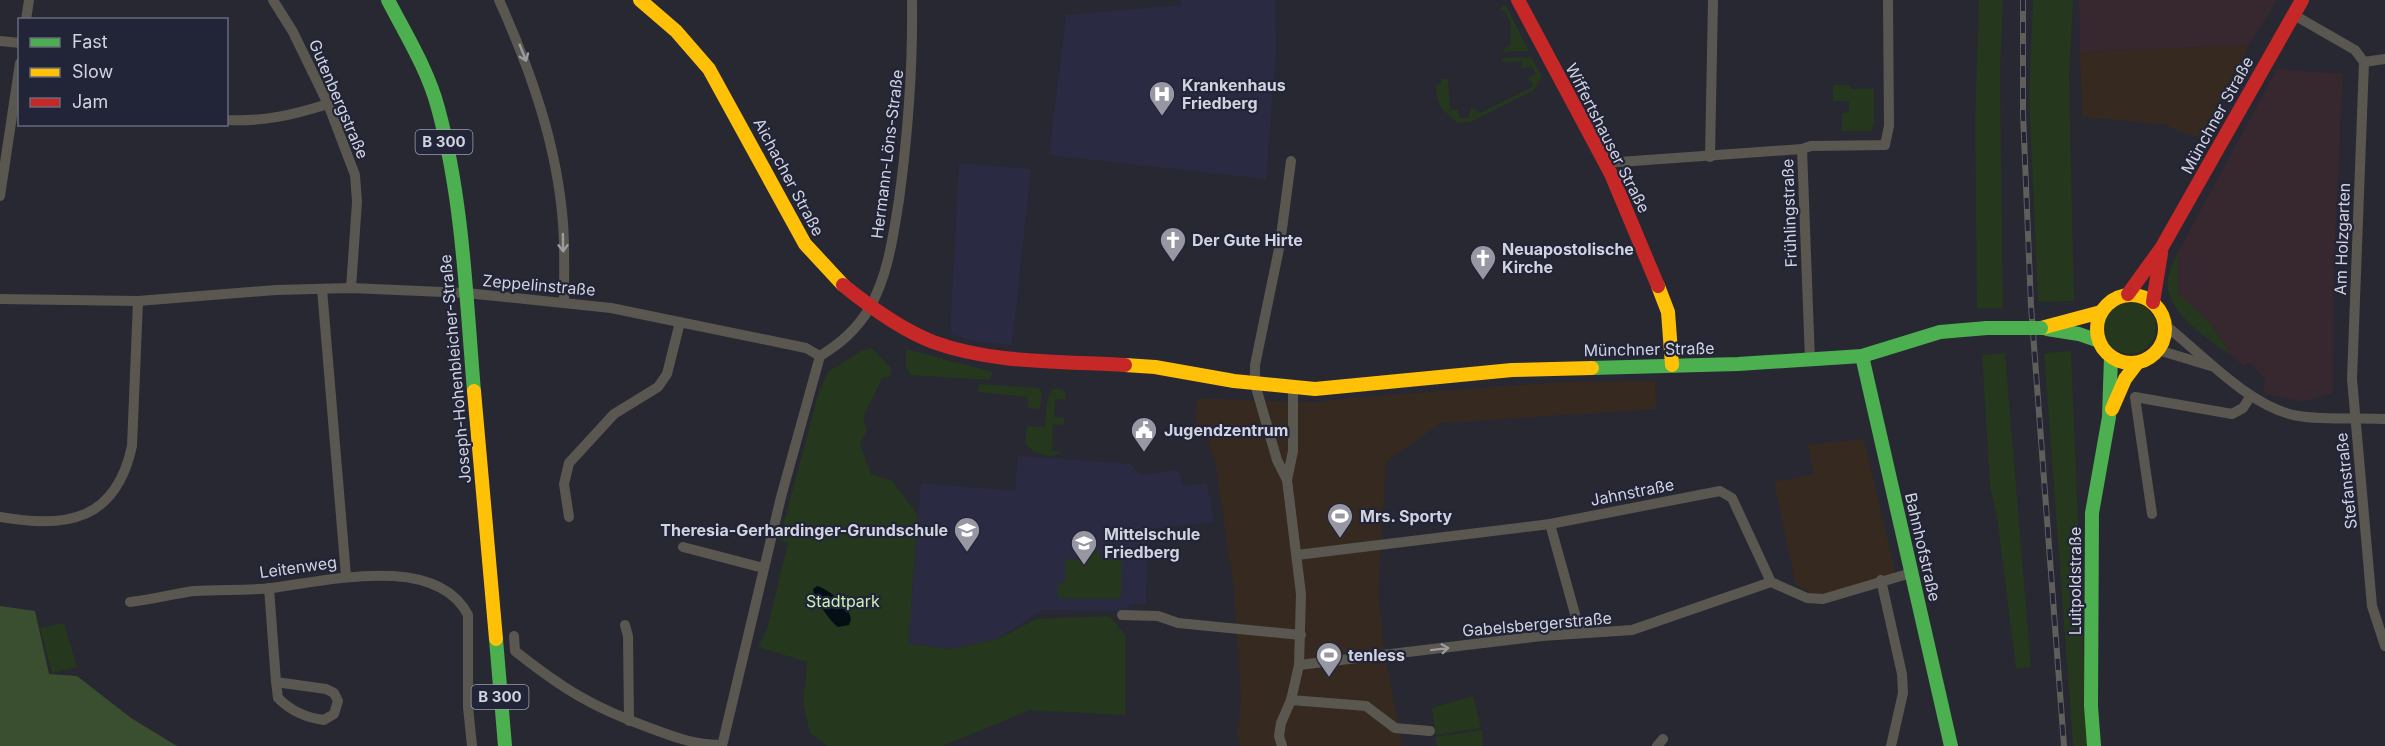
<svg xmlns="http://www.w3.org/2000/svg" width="2385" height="746" font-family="Inter,sans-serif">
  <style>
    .commercial { fill: #362a20 }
    .industrial { fill: #37272f }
    .built { fill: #2a2b42 }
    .green { fill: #25371d }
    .forest { fill: #3a4f30 }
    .water { fill: #040f15 }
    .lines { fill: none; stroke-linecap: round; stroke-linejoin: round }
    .street { stroke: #595750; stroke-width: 10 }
    .fast { stroke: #4caf50; stroke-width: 14 }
    .slow { stroke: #ffc107; stroke-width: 14 }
    .jam { stroke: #c62828; stroke-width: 14 }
    .rail-casing { stroke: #605e5b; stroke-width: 6 }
    .rail { stroke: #222437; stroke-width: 4; stroke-dasharray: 11; stroke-linecap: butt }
    .fast-bridge { stroke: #4caf50; stroke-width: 14 }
    .oneway { stroke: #9c9b9f }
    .labels { text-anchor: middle; stroke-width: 4.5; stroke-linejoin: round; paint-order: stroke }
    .shield { fill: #222437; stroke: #9d9ead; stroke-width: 1.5 }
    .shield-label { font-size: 15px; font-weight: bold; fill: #d2d3e0 }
    .poi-label { font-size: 16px; font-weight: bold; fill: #d2d3e0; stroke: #222437; text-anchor: start }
    .street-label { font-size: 16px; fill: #d2d3e0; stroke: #222437 }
    .park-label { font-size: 16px; fill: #c9f2b3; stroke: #222437 }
  </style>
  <rect width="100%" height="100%" fill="#272832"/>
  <g class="commercial">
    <path d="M2249 45 2200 138 2170 128V125L2082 117 2080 52Z"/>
    <path d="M1655 381 1656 409 1441 423 1386 462 1378 592 1384 649 1402 746H1240L1237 734 1241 698 1234 590 1216 467 1206 432 1195 431 1197 398 1317 403 1338 399 1559 382Z"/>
    <path d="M1864 439 1896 576 1825 600 1796 585 1774 482 1814 474 1808 445Z"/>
  </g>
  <g class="industrial">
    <path d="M2079 0H2277L2249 45 2080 52Z"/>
    <path d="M2277 69 2343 74 2334 263 2333 393 2302 402 2263 393 2265 379 2250 363 2243 366 2232 356 2210 323 2177 293 2178 252Z"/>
  </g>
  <g class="built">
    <path d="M1181 0H1275L1276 52 1266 179 1049 155 1066 15 1181 5Z"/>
    <path d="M959 163 1031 169 1012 345 978 342 950 334Z"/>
    <path d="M1018 456 1130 464 1142 475 1178 470 1183 486 1207 483 1214 522 1147 529 1146 603 1129 605 1128 611 1042 610 1000 638 953 649 908 644 921 483 1015 491Z"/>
  </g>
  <g class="green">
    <path d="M1979 0H2003L2000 72 2003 308H1977L1975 122Z"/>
    <path d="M2033 0H2073L2069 77 2074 301 2038 302 2029 95Z"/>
    <path d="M1505 4 1529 51 1501 52 1511 44 1510 21 1505 12 1499 10Z"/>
    <path d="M1531 57 1542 77 1534 90 1470 122 1457 123C1442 108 1437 109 1436 85L1441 84V79H1448L1450 110H1458L1459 118H1469L1471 107 1480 113 1532 87 1533 83 1527 79 1536 74 1531 66 1522 69V61L1502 62V58Z"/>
    <path d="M1833 85H1850L1851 89H1874V122L1871 131H1842V113L1849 112V101H1833Z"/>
    <path d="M2178 252V293L2210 323 2232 356C2210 340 2162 311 2168 278 2169 270 2175 260 2178 252Z"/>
    <circle cx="2130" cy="328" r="26"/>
    <path d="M872 348 892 369 890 377 882 378 863 418 867 430 860 444 871 474 892 481 918 515 908 644 953 649 1000 638 1036 619 1110 616 1125 635V715L1030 710 943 746H827L810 733 803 703 807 662 758 647 767 629 788 543 779 540 819 392 828 372 861 351Z"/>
    <path d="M906 349 993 372 989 380 910 375 906 366Z"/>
    <path d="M2071 351 2087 746H2073L2044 353Z"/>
    <path d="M2005 353 2031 667 2016 669 1997 517 1990 487 1982 355Z"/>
    <path d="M979 384 1038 388 1042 392 1040 409 1028 408 1027 397 978 392Z"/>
    <path d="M1052 389H1060L1066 393 1065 399H1055L1054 417 1064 418V425L1053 424 1052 451 1062 452C1049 460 1035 454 1025 444L1027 426 1045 427 1047 400Z"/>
    <path d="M1088 551H1100V559H1122L1121 599 1058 598V583H1065L1066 559 1087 560Z"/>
    <path d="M64 623 77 667 52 673 40 628Z"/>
    <path d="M1473 696 1481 728 1436 735 1432 708Z"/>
    <path d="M1482 730 1483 746H1437L1435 737Z"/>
  </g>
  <path class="forest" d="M0 606 35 611 49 674 77 676 131 718 177 746H0Z"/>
  <path class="water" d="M817 586C829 589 849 607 851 619L849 625 838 627C831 623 813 597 813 589Z"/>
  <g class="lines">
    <g class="street">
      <path d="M273 0 293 32 328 104 355 175 357 202 351 288"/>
      <path d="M499 0C531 71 557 145 563 223 565 249 564 275 564 301"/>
      <path d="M2294 15 2355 50 2364 62"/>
      <path d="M26 20 29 0"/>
      <path d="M0 41 20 43"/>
      <path d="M2364 62 2352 379 2372 606 2385 646"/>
      <path d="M2364 62 2385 59"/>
      <path d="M226 120C263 122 293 115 328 104"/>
      <path d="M1710 157 1713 0"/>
      <path d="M1605 163 1802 149"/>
      <path d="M0 196 20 63"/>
      <path d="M322 289 346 576"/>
      <path d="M0 299 138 301 276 290 351 288 466 293 611 308 806 348 820 356"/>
      <path d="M2165 325C2203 355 2247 404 2293 415 2321 421 2356 417 2385 419"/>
      <path d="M2158 350 2211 366"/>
      <path d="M820 356C841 343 856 330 869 309 888 276 893 237 899 200 908 133 913 67 912 0"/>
      <path d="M1810 360 1802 149 1811 146 1885 145 1889 126 1888 0"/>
      <path d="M1287 480 1293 451V389"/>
      <path d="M2152 514 2135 397 2232 414 2243 408 2250 397"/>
      <path d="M0 517C68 529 116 520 132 446L138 301"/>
      <path d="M569 517 564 484 569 463 614 414 658 387 667 374 680 322"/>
      <path d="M1550 524 1580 632"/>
      <path d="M683 547 763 568"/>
      <path d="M1297 555 1550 524 1720 491 1732 498 1771 582 1807 598 1823 599 1911 573"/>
      <path d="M1881 580 1902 674 1903 693 1891 746"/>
      <path d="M269 588 276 682 278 698C290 710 307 718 324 720L334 714 338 701 334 693 326 689 276 682"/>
      <path d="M130 602C151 600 172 594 194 591 219 589 246 591 272 588 326 581 436 553 468 615V707L472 746"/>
      <path d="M1122 615 1158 616 1178 623 1301 635"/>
      <path d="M625 625 628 636 629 721"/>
      <path d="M514 636 515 651C563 689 592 707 650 728 677 738 692 744 721 745"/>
      <path d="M1299 665 1542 636 1632 630 1771 582"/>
      <path d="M1291 700 1366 706 1395 728 1430 731"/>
      <path d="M722 746 781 497 820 356"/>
      <path d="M1282 746 1279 736 1281 723 1291 700 1299 665 1301 594 1287 480 1277 460 1255 384V365L1280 244 1291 161"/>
      <path d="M1657 746 1663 739"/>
    </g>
    <g class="fast">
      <path d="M388 0C406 35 428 70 438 108 463 200 466 297 474 391"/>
      <path d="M2047 329 2079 334 2099 341"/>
      <path d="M1862 356 1951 746"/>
      <path d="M1592 368 1738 364 1862 356 1940 332 1987 328"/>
      <path d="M496 639 505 746"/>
      <path d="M2094 746 2091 706 2092 513 2109 417 2111 357"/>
    </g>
    <g class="slow">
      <path d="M640 0 676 31 709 69 805 244 843 285"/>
      <path d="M1658 286 1668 312 1672 365"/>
      <circle cx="2131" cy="329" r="34"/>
      <path d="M2041 328 2101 312"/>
      <path d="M1125 365 1155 367 1234 381 1315 389 1512 370 1592 368"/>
      <path d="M474 391 496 639"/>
      <path d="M2112 409 2125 379 2137 363"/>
    </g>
    <g class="jam">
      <path d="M1518 0 1611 174 1658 286"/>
      <path d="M843 285C870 307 900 329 933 342 993 364 1062 361 1125 365"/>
      <path d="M2128 294 2162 247 2302 0"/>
      <path d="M2153 302 2161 253"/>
    </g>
    <g class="rail-casing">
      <path id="rail" d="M2023 0V113L2031 306 2064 746"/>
    </g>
    <use href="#rail" class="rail"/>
    <path class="fast-bridge" d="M1987 328H2041"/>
  </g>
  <defs><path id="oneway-shaft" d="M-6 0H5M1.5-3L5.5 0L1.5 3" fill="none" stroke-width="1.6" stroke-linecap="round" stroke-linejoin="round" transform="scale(1.5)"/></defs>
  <g class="oneway">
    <use href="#oneway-shaft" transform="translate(523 53) rotate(68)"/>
    <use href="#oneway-shaft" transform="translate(563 243) rotate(89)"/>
    <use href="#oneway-shaft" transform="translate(1440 649) rotate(-7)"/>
  </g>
  <defs>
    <g id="hospital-pin" transform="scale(1.35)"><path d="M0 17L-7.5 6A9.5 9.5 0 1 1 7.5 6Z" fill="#9697a3" stroke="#222437"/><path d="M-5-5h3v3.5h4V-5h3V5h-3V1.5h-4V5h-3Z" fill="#fff"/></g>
    <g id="church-pin" transform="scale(1.35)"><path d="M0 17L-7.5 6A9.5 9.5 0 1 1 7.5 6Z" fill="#9697a3" stroke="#222437"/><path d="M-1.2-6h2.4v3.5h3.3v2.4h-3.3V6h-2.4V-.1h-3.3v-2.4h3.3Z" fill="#fff"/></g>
    <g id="civic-pin" transform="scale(1.35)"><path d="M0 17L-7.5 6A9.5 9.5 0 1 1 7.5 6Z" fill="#9697a3" stroke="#222437"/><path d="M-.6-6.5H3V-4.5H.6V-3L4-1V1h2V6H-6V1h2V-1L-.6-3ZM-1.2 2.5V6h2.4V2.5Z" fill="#fff"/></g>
    <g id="stadium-pin" transform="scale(1.35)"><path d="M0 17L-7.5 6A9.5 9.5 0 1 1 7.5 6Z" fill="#9697a3" stroke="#222437"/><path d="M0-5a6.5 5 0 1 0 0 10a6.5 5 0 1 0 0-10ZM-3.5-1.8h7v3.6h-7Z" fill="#fff"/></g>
    <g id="school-pin" transform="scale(1.35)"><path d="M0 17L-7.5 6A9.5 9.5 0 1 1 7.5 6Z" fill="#9697a3" stroke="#222437"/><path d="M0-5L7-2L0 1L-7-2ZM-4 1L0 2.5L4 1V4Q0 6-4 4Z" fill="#fff"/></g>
  </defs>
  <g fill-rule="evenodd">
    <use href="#hospital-pin" x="1162" y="94"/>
    <use href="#church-pin" x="1173" y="240"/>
    <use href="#church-pin" x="1483" y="258"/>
    <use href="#civic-pin" x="1144" y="430"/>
    <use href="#stadium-pin" x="1340" y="516"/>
    <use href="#school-pin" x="967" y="530"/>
    <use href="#school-pin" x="1084" y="543"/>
    <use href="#stadium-pin" x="1329" y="655"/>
  </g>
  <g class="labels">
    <g class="shield">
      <rect x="415.5" y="130" width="57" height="24" rx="4.5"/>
      <rect x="471.5" y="685" width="57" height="24" rx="4.5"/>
    </g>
    <g class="shield-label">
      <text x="444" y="147">B 300</text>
      <text x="500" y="702">B 300</text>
    </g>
    <g class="poi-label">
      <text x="1182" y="91">Krankenhaus<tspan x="1182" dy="18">Friedberg</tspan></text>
      <text x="1192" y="246">Der Gute Hirte</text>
      <text x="1502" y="255">Neuapostolische<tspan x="1502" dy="18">Kirche</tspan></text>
      <text x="1164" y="436">Jugendzentrum</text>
      <text x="1360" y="522">Mrs. Sporty</text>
      <text x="948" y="536" text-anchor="end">Theresia-Gerhardinger-Grundschule</text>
      <text x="1104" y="540">Mittelschule<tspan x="1104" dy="18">Friedberg</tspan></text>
      <text x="1348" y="661">tenless</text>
    </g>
    <g class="street-label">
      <text transform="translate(339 99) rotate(67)" y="6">Gutenbergstraße</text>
      <text transform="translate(2217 115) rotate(-61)" y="6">Münchner Straße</text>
      <text transform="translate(1608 138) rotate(63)" y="6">Wiffertshauser Straße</text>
      <text transform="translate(887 154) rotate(-83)" y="6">Hermann-Löns-Straße</text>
      <text transform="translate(789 177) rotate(62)" y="6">Aichacher Straße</text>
      <text transform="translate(1789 213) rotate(-92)" y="6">Frühlingstraße</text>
      <text transform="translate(2342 239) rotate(-88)" y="6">Am Holzgarten</text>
      <text transform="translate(539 285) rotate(5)" y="6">Zeppelinstraße</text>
      <text transform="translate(1649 349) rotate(-1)" y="6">Münchner Straße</text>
      <text transform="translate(455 369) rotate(-95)" y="6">Joseph-Hohenbleicher-Straße</text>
      <text transform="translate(2346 481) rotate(-96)" y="6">Stefanstraße</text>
      <text transform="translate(1632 492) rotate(-11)" y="6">Jahnstraße</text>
      <text transform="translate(1923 547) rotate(77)" y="6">Bahnhofstraße</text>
      <text transform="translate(298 567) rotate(-8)" y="6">Leitenweg</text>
      <text transform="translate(2075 581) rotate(-90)" y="6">Luitpoldstraße</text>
      <text transform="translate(1537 624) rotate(-5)" y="6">Gabelsbergerstraße</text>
    </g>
    <g class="park-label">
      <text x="843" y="607">Stadtpark</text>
    </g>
  </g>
  <rect x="18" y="18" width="210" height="108" fill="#222437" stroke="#686a7b" stroke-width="1.5"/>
  <rect x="30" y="38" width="30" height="9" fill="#4caf50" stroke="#686a7b" stroke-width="1.5"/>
  <text x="72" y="48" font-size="18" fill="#d2d3e0">Fast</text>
  <rect x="30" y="68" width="30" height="9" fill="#ffc107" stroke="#686a7b" stroke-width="1.5"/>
  <text x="72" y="78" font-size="18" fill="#d2d3e0">Slow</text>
  <rect x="30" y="98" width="30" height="9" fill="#c62828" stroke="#686a7b" stroke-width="1.5"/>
  <text x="72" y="108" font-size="18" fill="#d2d3e0">Jam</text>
</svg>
